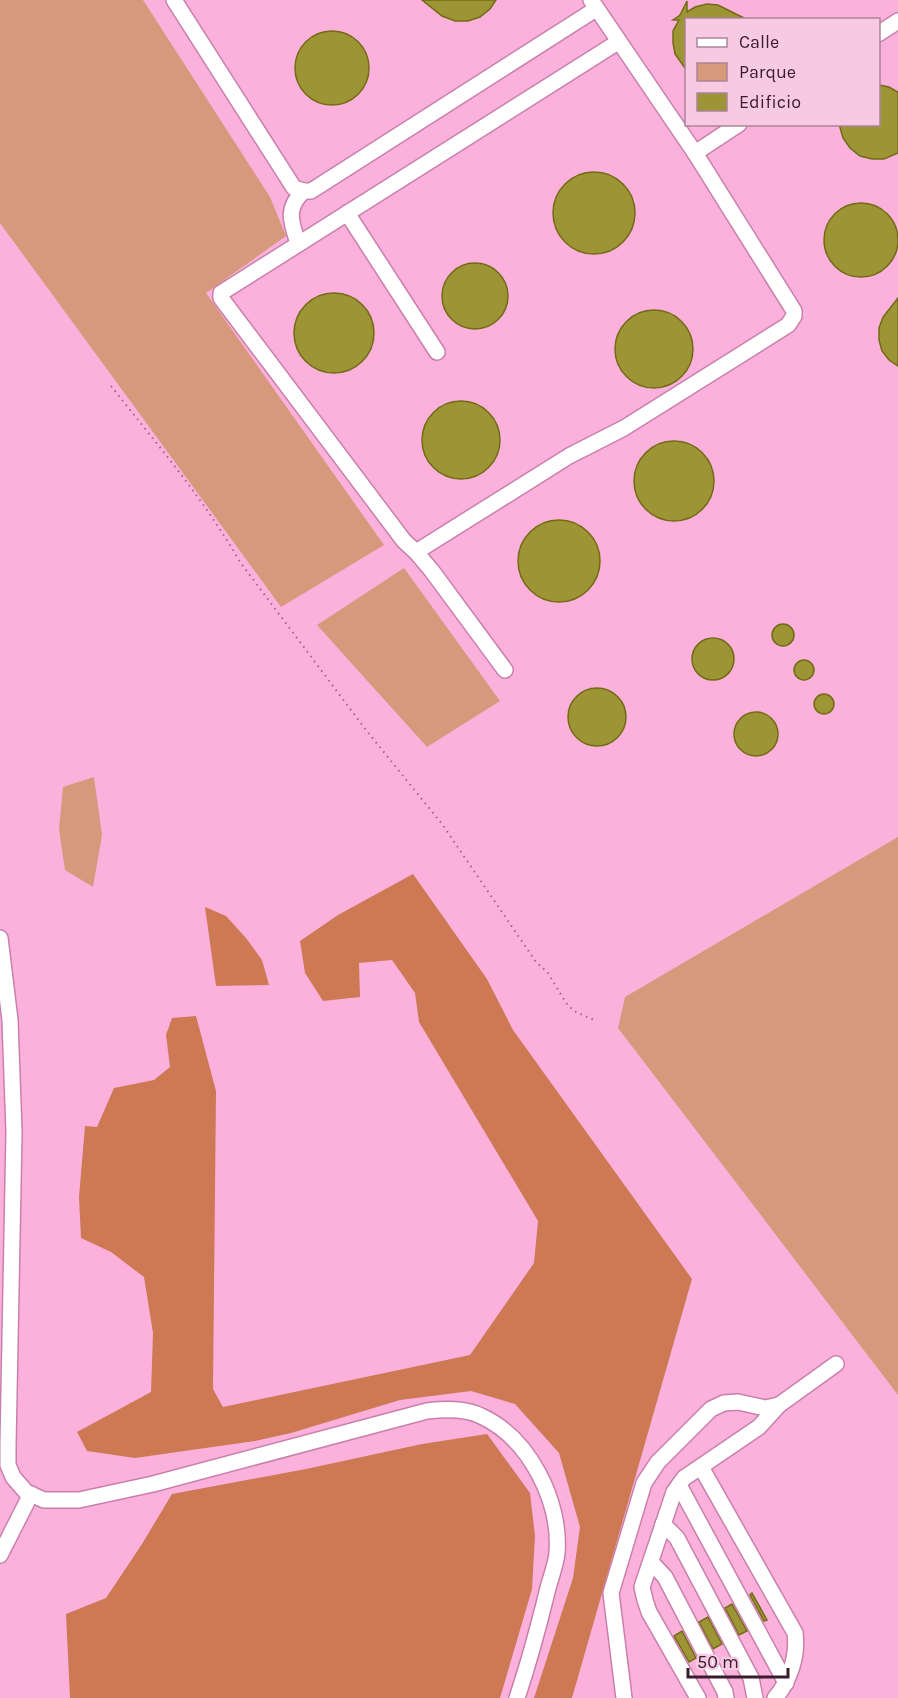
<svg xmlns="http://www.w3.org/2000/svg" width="898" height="1698" font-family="Karla,sans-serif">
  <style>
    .green { fill: #d8987c }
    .forest { fill: #cc7954 }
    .building { fill: #9c9435; stroke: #726b14; stroke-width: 1.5 }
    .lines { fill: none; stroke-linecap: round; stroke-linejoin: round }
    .minor-casing { stroke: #c880aa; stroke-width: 18 }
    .path { stroke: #9a6785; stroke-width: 2; stroke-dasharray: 1.5 4.5; stroke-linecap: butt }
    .minor { stroke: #fff; stroke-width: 15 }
  </style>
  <rect width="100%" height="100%" fill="#fcb1dc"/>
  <g class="green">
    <path d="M0 0H143L270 197 286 236 206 293 384 545 281 607 0 223Z"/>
    <path d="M404 568 500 701 427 747 317 625Z"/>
    <path d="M94 777 102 835 93 887 65 870 59 829 63 787Z"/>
    <path d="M898 837V1395L618 1028 625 997Z"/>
  </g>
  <g class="forest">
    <path d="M413 874 487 979 513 1030 692 1279 572 1698H534L573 1578 580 1527 559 1453 515 1404 471 1391 400 1400 291 1433 255 1441 135 1458 87 1451 77 1432 151 1392 153 1333 144 1277 111 1252 81 1238 79 1197 85 1126 97 1127 114 1088 154 1080 170 1067 166 1035 172 1018 196 1016 216 1091 213 1389 223 1407 470 1355 534 1263 538 1221 419 1022 415 993 392 960 359 963 360 997 323 1001 305 973 300 941 338 915Z"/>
    <path d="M205 907 226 916 246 938 262 960 269 985 216 986Z"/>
    <path d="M487 1434 530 1493 535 1536 532 1589 500 1698H70L66 1614 106 1598 142 1544 172 1494 306 1469 422 1444Z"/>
  </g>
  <g class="building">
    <path d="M422 0H496L490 9 480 17 468 21H455L442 16Z"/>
    <path d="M687 1V12L695 7 707 4 718 5 748 20H687V71L675 54 673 43V31L679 20H673L680 15Z"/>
    <circle cx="332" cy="68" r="37"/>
    <path d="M879 85 889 87 898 92V153L884 159H872L860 156 850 148 843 138 839 124H879Z"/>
    <circle cx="594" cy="213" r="41"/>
    <circle cx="861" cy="240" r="37"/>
    <circle cx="475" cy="296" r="33"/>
    <circle cx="334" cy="333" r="40"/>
    <path d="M898 298V366L889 360 882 351 879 340V328L883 317Z"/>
    <circle cx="654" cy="349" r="39"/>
    <circle cx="461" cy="440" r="39"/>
    <circle cx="674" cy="481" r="40"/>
    <circle cx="559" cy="561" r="41"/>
    <circle cx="783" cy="635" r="11"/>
    <circle cx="713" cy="659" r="21"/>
    <circle cx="804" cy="670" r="10"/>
    <circle cx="597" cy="717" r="29"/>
    <circle cx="824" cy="704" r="10"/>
    <circle cx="756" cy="734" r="22"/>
    <path d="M752 1593 767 1620 764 1621 750 1595Z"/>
    <path d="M732 1604 747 1631 739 1635 725 1608Z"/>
    <path d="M708 1617 722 1644 713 1649 699 1622Z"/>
    <path d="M682 1631 696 1658 689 1662 674 1636Z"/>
  </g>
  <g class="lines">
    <g class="minor-casing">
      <g id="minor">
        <path d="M174 0 294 188 304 191H311L596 9"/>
        <path d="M878 34 898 21"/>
        <path d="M695 153 739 124"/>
        <path d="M347 213 437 352"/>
        <path d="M298 243C291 222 285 208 304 191"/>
        <path d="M416 552 569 456 624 428 788 325 794 316V311L695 153 591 0"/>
        <path d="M505 670 432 571 416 552 404 541 221 298V293L618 42"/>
        <path d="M0 938 10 1020 14 1132 8 1445V1465L13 1477 26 1492 44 1500H79L153 1484 427 1411C445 1409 465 1408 481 1416 529 1438 561 1501 557 1553 556 1564 551 1577 548 1588 539 1625 529 1662 517 1698"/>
        <path d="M701 1467 795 1633C798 1655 790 1681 775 1698"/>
        <path d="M679 1485 786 1683"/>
        <path d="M663 1524 677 1538 751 1678 755 1698"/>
        <path d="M0 1555 31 1494"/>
        <path d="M651 1562 665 1577 725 1692 726 1698"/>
        <path d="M624 1698 611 1593 644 1483 658 1462 711 1409 724 1403 738 1402 765 1408 779 1405 836 1364"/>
        <path d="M698 1698 649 1612 645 1600 642 1587 674 1492 684 1478 759 1427 779 1405"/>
      </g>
    </g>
    <path class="path" d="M111 386C156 443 204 499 240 562L366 730 442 824 536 962 548 973 566 1003 574 1011 594 1020"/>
    <use href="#minor" class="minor"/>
  </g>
  <rect x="685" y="18" width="195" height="108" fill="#f7c9e2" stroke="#ab849a" stroke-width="1.5"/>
  <rect x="697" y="38" width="30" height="9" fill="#ffffff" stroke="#ab849a" stroke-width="1.5"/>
  <text x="739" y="48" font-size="18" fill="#391d2e">Calle</text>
  <rect x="697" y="63" width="30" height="18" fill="#d8987c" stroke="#ab849a" stroke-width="1.5"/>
  <text x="739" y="78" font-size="18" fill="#391d2e">Parque</text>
  <rect x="697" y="93" width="30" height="18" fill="#9c9435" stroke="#ab849a" stroke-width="1.5"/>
  <text x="739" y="108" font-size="18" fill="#391d2e">Edificio</text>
  <path d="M688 1668v9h100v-9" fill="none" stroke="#391d2e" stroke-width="3"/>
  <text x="697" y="1668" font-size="18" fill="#391d2e" stroke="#f7c9e2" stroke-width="4.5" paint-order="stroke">50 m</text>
</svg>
